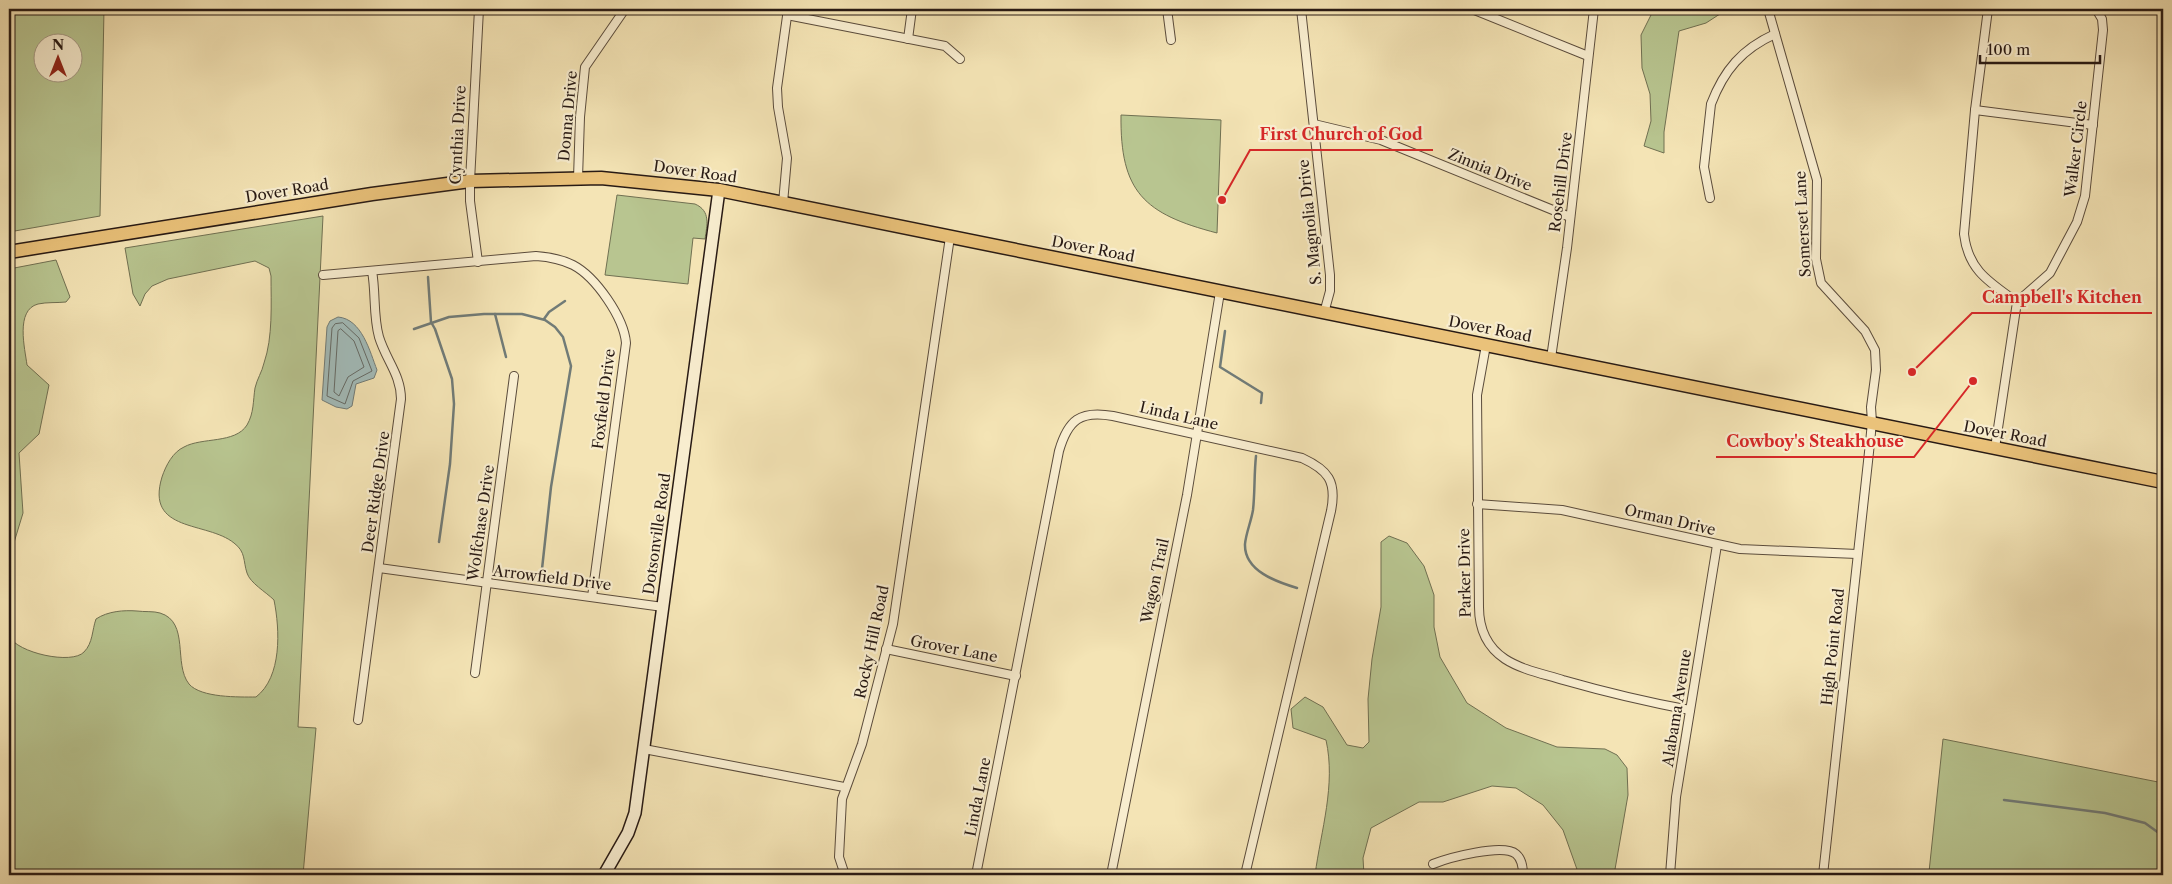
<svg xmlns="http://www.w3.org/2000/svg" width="2172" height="884" font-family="'Libre Caslon Text',serif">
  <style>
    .green { fill: #b8c590; stroke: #707052; fill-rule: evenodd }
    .water { fill: #a2bbb9; stroke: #717b77 }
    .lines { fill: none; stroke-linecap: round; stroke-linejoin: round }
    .shore { stroke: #656a66; stroke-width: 1 }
    .stream { stroke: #717b77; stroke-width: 2.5 }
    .street-casing { stroke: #5b4c3c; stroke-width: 10 }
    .secondary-casing { stroke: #281a14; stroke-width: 14 }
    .primary-casing { stroke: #281a14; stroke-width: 15 }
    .street { stroke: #f8edcf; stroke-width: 8 }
    .secondary { stroke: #f8edcf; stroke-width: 11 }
    .primary { stroke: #eac27a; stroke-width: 12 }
    .labels { text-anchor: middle; stroke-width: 4.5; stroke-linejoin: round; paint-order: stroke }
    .street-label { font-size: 15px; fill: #281a14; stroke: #f8edcf }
    .leader { fill: none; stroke: #d62828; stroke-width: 2 }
    .callout-dot { fill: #d62828; stroke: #f8edcf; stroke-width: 2 }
    .callout-label { font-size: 16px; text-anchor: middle; font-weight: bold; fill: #d62828; stroke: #f8edcf; stroke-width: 4.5; stroke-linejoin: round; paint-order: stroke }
  </style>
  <rect width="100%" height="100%" fill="#f4e4b5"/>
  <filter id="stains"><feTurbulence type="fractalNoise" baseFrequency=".004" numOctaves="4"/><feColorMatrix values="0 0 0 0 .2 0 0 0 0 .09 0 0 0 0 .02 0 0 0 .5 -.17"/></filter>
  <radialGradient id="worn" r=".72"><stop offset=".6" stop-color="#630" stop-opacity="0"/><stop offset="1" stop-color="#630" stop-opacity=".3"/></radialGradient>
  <g class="green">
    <path d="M9 9H104L100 216 9 232ZM72 42V72H42V42Z"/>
    <path d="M1654 9H1723V12L1706 23 1679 31 1664 132V153L1644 146 1651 121 1650 94 1642 68 1641 35Z"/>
    <path d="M1121 115 1221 120 1217 233C1144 214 1120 192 1121 115Z"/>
    <path d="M617 195 695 204C711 211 707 225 705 239L693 238 688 284 605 275Z"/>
    <path d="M323 216 298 727 316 728 303 875H9V636C17 653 72 665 84 652 93 643 92 630 96 619 108 611 124 610 137 611 144 612 154 611 160 613 190 622 173 664 189 684 201 698 239 697 256 697 282 677 280 630 274 600 266 592 250 583 247 573 243 561 246 552 234 543 207 521 145 533 162 477 166 465 173 452 184 447 202 437 235 444 247 425 254 413 253 401 255 388 257 379 262 372 264 363 273 337 271 304 271 276L269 268 255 261 168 279 152 286 145 294 140 306 133 294 125 248Z"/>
    <path d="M56 260 70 297 66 302C57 303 47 302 38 304 15 310 25 349 27 365L49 385 39 434 19 453 23 513 9 559V269Z"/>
    <path d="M1389 536 1407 543 1424 566 1434 595V627L1440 657 1467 703 1506 728 1557 747 1605 749 1617 755 1627 768 1628 795 1614 875H1579L1563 830 1543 805 1516 788 1492 786 1443 802H1419L1371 828 1363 858 1364 875H1315C1321 830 1336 785 1326 740L1293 728 1291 709 1305 697 1323 707 1347 745 1363 748 1369 742 1368 699 1372 659 1381 607V542Z"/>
    <path d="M1943 739 2163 783V875H1955L1929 872Z"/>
  </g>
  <path class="water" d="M338 317C362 319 370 352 377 370L374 378 356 384 352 406 347 409 336 407 322 400 327 327 330 321Z"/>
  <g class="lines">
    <g class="shore">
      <path d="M343 323 359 338 372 371 353 381 345 404 327 396 332 328 335 324Z"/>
      <path d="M341 329 354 341 364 367 348 377 339 396 334 392 338 331Z"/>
    </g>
    <g class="stream">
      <path d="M428 277 431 322 435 329 452 379 454 404 450 464 439 542"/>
      <path d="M495 314 506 357"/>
      <path d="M544 319 549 312 565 301"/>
      <path d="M414 329 449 317 484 314H522L545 320 555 327 563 337 571 366 551 487 542 569"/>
      <path d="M1225 331 1220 367 1262 393 1261 403"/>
      <path d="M1256 456C1254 474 1255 493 1253 510 1251 522 1246 533 1245 544 1244 571 1277 582 1297 588"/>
      <path d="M2004 800 2105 813 2145 823 2163 836"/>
    </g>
    <g class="street-casing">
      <g id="street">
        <path d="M1167 9 1171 40"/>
        <path d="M1301 9 1330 275V291L1324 313"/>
        <path d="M1472 9 1588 56"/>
        <path d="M1768 9 1817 180 1816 259 1821 283 1865 331 1875 350 1876 370 1871 407 1872 422 1870 443 1823 875"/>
        <path d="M1988 9 1975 110 1964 234C1968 270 1989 282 2017 302"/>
        <path d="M787 15 945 46 960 59"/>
        <path d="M908 39 912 9"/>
        <path d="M1975 110 2093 125"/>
        <path d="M1314 124 1381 140 1570 217"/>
        <path d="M578 178 580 117 585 67 625 9"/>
        <path d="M1710 198 1704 167 1711 104C1724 70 1742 49 1775 34"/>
        <path d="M783 203 787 158 778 107 777 88 788 9"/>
        <path d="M478 262 470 201V181L479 9"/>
        <path d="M323 275 536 256C550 257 561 259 573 265 596 277 624 318 626 343L592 597"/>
        <path d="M1486 345 1477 395 1479 607C1479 628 1487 647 1505 659 1522 670 1544 674 1563 680 1605 692 1647 702 1690 710"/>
        <path d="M1551 358 1567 248 1594 9"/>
        <path d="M1995 448 2017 302 2050 273 2077 222 2085 196 2103 30 2102 19 2096 9"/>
        <path d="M1477 504 1562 510 1740 549 1857 554"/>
        <path d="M379 568 663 607"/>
        <path d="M886 649 1016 676"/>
        <path d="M475 673 514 376"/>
        <path d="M358 720 401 399C401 375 386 360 379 337 373 316 376 293 372 271"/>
        <path d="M644 749 844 787"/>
        <path d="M1433 864C1448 858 1503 843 1516 854 1522 859 1523 868 1523 875"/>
        <path d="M845 875 839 857 842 799 862 744 893 624 950 237"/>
        <path d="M976 875 1059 451C1068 420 1080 410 1113 416L1302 458C1328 470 1337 481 1331 511L1245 875"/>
        <path d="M1111 875 1187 495 1220 292"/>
        <path d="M1670 875 1676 797 1717 545"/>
      </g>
    </g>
    <g class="secondary-casing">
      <path id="secondary" d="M604 875 628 833 635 813 719 190"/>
    </g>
    <g class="primary-casing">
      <path id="primary" d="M9 252 372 194 470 181 601 178 719 190 2163 482"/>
    </g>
    <use href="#street" class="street"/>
    <use href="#secondary" class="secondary"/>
    <use href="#primary" class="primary"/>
  </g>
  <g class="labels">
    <g class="street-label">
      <text transform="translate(568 116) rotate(-85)" y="5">Donna Drive</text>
      <text transform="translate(458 135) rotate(-87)" y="5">Cynthia Drive</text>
      <text transform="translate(2076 149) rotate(-83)" y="5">Walker Circle</text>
      <text transform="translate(1490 170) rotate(22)" y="5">Zinnia Drive</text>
      <text transform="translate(695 172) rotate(8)" y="5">Dover Road</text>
      <text transform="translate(1561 182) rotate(-83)" y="5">Rosehill Drive</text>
      <text transform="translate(287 191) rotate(-9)" y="5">Dover Road</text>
      <text transform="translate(1310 222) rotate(-96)" y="5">S. Magnolia Drive</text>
      <text transform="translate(1803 224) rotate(-93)" y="5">Somerset Lane</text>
      <text transform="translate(1093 249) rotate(11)" y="5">Dover Road</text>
      <text transform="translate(1490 329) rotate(11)" y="5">Dover Road</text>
      <text transform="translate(604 399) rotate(-83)" y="5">Foxfield Drive</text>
      <text transform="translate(1179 416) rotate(13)" y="5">Linda Lane</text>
      <text transform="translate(2005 434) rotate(11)" y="5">Dover Road</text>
      <text transform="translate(376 492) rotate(-82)" y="5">Deer Ridge Drive</text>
      <text transform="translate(1670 520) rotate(13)" y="5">Orman Drive</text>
      <text transform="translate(481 523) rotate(-82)" y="5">Wolfchase Drive</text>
      <text transform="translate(657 534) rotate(-82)" y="5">Dotsonville Road</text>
      <text transform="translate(1465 573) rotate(-91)" y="5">Parker Drive</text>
      <text transform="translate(552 578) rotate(7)" y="5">Arrowfield Drive</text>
      <text transform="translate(1155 581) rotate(-78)" y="5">Wagon Trail</text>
      <text transform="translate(872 642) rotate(-78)" y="5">Rocky Hill Road</text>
      <text transform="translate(1833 647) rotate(-84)" y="5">High Point Road</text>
      <text transform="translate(954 649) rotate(11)" y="5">Grover Lane</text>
      <text transform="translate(1677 708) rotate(-81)" y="5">Alabama Avenue</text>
      <text transform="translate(978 797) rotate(-79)" y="5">Linda Lane</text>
    </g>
  </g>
  <path class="leader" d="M1222 200L1250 150H1433M1912 372L1972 313H2152M1973 381L1914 457H1716"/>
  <g class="callout-dot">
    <circle cx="1222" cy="200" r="5"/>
    <circle cx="1912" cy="372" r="5"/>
    <circle cx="1973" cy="381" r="5"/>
  </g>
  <g class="callout-label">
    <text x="1341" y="140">First Church of God</text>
    <text x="2062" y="303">Campbell's Kitchen</text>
    <text x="1815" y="447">Cowboy's Steakhouse</text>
  </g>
  <rect width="2172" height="884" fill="none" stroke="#f4e4b5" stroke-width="30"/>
  <rect x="10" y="10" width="2152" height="864" fill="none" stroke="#281a14" stroke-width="2.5"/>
  <rect x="15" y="15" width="2142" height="854" fill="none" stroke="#281a14"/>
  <g transform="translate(58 58)"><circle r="24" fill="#f8edcf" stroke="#a59984"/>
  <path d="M0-4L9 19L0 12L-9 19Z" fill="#8f2418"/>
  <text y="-8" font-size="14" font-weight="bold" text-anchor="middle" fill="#281a14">N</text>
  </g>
  <path d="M1980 55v8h120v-8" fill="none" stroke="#281a14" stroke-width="2.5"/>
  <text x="1987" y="55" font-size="15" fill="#281a14" stroke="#f8edcf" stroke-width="4" paint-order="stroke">100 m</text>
  <rect width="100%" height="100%" filter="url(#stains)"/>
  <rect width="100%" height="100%" fill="url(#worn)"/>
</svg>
